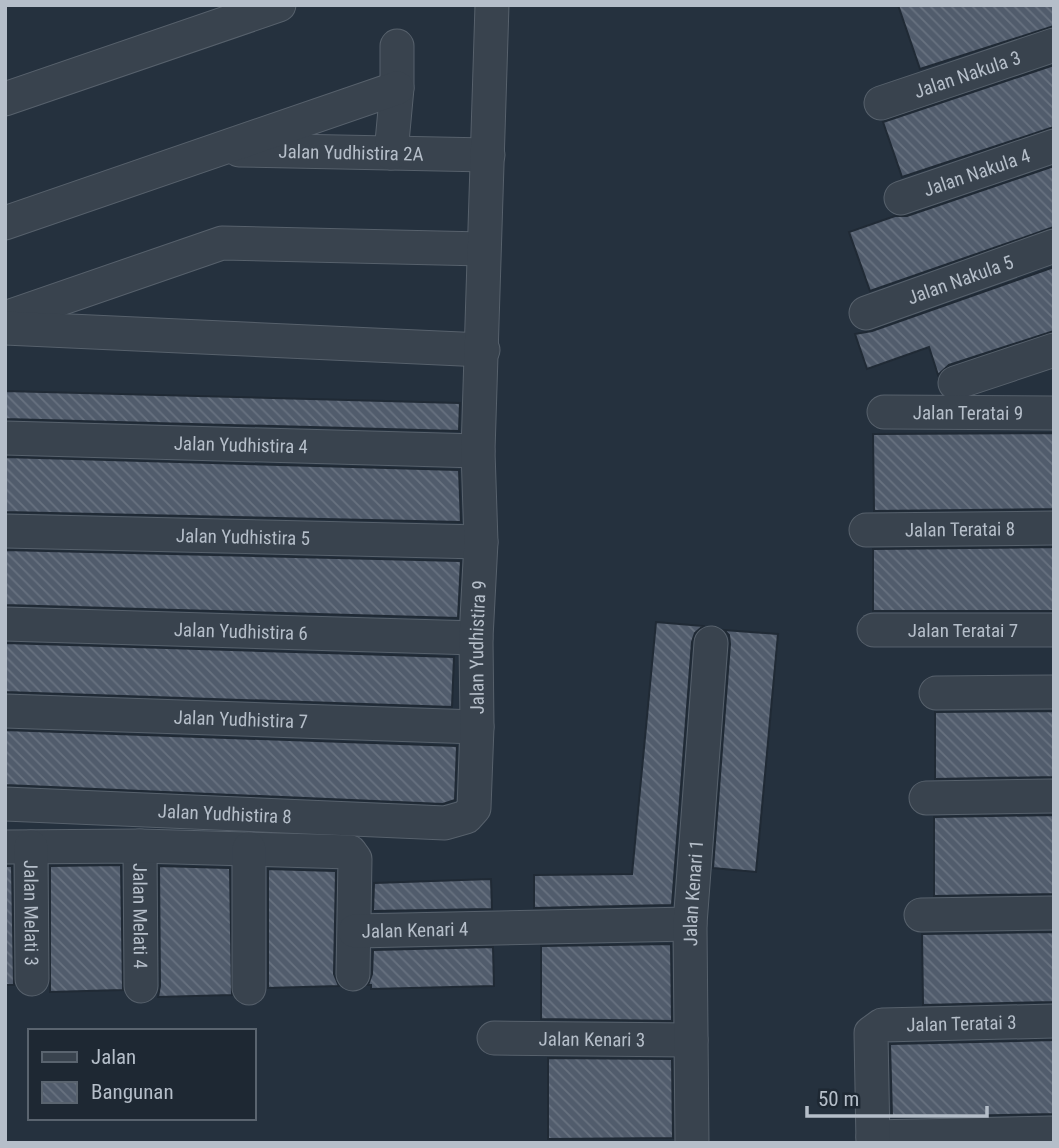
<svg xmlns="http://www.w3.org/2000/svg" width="1059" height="1148" font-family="'Roboto Condensed',sans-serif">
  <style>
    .building { fill: url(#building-back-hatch); stroke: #202a35; stroke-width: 2 }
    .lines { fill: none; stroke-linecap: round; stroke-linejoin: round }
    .minor-casing { stroke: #57616c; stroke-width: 35 }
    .minor { stroke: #39434e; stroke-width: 33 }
    .labels { text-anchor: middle; stroke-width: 6; stroke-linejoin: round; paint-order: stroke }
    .street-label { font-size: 19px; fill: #b5bec9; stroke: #1e2833 }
  </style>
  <defs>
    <pattern id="building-back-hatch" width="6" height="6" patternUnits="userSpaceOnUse" patternTransform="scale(1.75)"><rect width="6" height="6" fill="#515c6c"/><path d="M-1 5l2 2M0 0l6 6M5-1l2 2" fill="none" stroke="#687280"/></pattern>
  </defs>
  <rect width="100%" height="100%" fill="#25313e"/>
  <g class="building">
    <path d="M898 5H1054V26L920 69Z"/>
    <path d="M1054 65V127L902 177 883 122Z"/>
    <path d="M1054 166V227L870 291 849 232 895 216H907Z"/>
    <path d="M1054 267V331L949 365 938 375 929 347 867 369 855 334 872 331Z"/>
    <path d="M5 391 460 403 459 431 5 419Z"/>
    <path d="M1054 433V509L874 511 873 434Z"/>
    <path d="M5 457 459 470 461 522 5 512Z"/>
    <path d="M1054 547V611H873V549Z"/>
    <path d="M5 550 461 561 458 618 5 605Z"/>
    <path d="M656 622 703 626 695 633 692 642 672 905 534 908V875L632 874Z"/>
    <path d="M724 630 778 634 756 872 713 868 730 644 729 635Z"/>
    <path d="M5 643 454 657 452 707 5 692Z"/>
    <path d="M1054 711V777L935 779V712Z"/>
    <path d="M5 730 457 746 455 800 443 804 5 785Z"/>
    <path d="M1054 815V894L934 896V817Z"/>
    <path d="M121 865 123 990 50 992V866Z"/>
    <path d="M5 866H12L14 985H5Z"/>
    <path d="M159 866 230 868 232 995 158 997 160 986Z"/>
    <path d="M268 869 336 871 334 974 339 986 268 988Z"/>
    <path d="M491 879 492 909 373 911 374 883Z"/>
    <path d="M1054 932V1002L923 1005 922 934Z"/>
    <path d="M671 944 672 1021 541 1019V946Z"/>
    <path d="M493 947 494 986 371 989V985H368L372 974 373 950Z"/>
    <path d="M1054 1040V1114L892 1117 890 1044Z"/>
    <path d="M548 1058 672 1059 673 1138 548 1139Z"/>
  </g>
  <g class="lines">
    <g class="minor-casing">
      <g id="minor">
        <path d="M5 99 279 5"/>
        <path id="s1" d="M881 103 1054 45"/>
        <path id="s2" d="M239 150 488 155"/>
        <path d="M391 153 397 88V46"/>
        <path id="s3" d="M901 198 1054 146"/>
        <path d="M5 223 397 88"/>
        <path id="s4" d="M866 313 1054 246"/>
        <path d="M5 318 222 243 483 249"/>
        <path d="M5 328 483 350"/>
        <path d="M955 383 1054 350"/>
        <path id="s5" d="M884 412 1054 413"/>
        <path id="s6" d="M5 438 478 451"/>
        <path id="s7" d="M866 530 1054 528"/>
        <path id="s8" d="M5 531 481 542"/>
        <path id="s9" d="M5 624 476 638"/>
        <path id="s10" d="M874 630H1054"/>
        <path d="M936 693 1054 692"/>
        <path id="s11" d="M5 711 477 727"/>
        <path d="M926 798 1054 796"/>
        <path id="s12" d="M5 804 445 823 466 817 474 808 477 727 476 638 481 542 478 451 492 5"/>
        <path id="s13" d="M140 846 141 986"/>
        <path d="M5 847 140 846 350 852 355 859 353 974"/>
        <path id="s14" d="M31 847 32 979"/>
        <path d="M921 915 1054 913"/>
        <path id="s15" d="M355 931 690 924"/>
        <path d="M249 988V849"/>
        <path id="s16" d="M494 1038 691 1040"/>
        <path d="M873 1137 1054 1133"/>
        <path id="s17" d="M692 1143 690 924 711 643"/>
        <path id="s18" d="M873 1143 871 1033 882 1025 1054 1021"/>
      </g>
    </g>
    <use href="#minor" class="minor"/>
  </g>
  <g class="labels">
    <g class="street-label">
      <text dy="7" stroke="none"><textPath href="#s1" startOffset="91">Jalan Nakula 3</textPath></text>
      <text dy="7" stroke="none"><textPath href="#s2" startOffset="112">Jalan Yudhistira 2A</textPath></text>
      <text dy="7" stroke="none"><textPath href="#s3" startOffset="80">Jalan Nakula 4</textPath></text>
      <text dy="7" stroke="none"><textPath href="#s4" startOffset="100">Jalan Nakula 5</textPath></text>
      <text dy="7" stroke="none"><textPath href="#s5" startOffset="84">Jalan Teratai 9</textPath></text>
      <text dy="7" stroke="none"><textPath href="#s6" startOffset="236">Jalan Yudhistira 4</textPath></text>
      <text dy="7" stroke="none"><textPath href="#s7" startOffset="94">Jalan Teratai 8</textPath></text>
      <text dy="7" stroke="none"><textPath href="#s8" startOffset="238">Jalan Yudhistira 5</textPath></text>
      <text dy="7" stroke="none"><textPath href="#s9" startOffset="236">Jalan Yudhistira 6</textPath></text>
      <text dy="7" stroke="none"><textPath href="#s10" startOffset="89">Jalan Teratai 7</textPath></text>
      <text dy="7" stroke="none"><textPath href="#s12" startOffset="635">Jalan Yudhistira 9</textPath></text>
      <text dy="7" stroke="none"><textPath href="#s11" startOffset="236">Jalan Yudhistira 7</textPath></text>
      <text dy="7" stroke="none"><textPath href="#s12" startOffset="220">Jalan Yudhistira 8</textPath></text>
      <text dy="7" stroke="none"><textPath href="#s17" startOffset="250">Jalan Kenari 1</textPath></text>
      <text dy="7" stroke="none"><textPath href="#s14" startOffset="66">Jalan Melati 3</textPath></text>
      <text dy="7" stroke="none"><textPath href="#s13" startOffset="70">Jalan Melati 4</textPath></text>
      <text dy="7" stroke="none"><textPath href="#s15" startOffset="60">Jalan Kenari 4</textPath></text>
      <text dy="7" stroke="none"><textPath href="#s18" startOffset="203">Jalan Teratai 3</textPath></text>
      <text dy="7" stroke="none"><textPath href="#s16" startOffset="98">Jalan Kenari 3</textPath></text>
    </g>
  </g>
  <rect width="1059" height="1148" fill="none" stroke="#b5bec9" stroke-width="14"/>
  <rect x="28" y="1029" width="228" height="91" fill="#1e2833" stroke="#5a646f" stroke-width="2"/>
  <rect x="42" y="1052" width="35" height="10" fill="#39434e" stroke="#5a646f" stroke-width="2"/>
  <text x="91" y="1064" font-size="21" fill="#b5bec9">Jalan</text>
  <rect x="42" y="1082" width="35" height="21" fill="url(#building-back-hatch)" stroke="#5a646f" stroke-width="2"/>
  <text x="91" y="1099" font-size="21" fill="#b5bec9">Bangunan</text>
  <path d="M807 1106v10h180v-10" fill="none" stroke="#b5bec9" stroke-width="3.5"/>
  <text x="818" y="1106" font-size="21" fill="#b5bec9" stroke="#1e2833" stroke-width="5" paint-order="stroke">50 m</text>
</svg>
